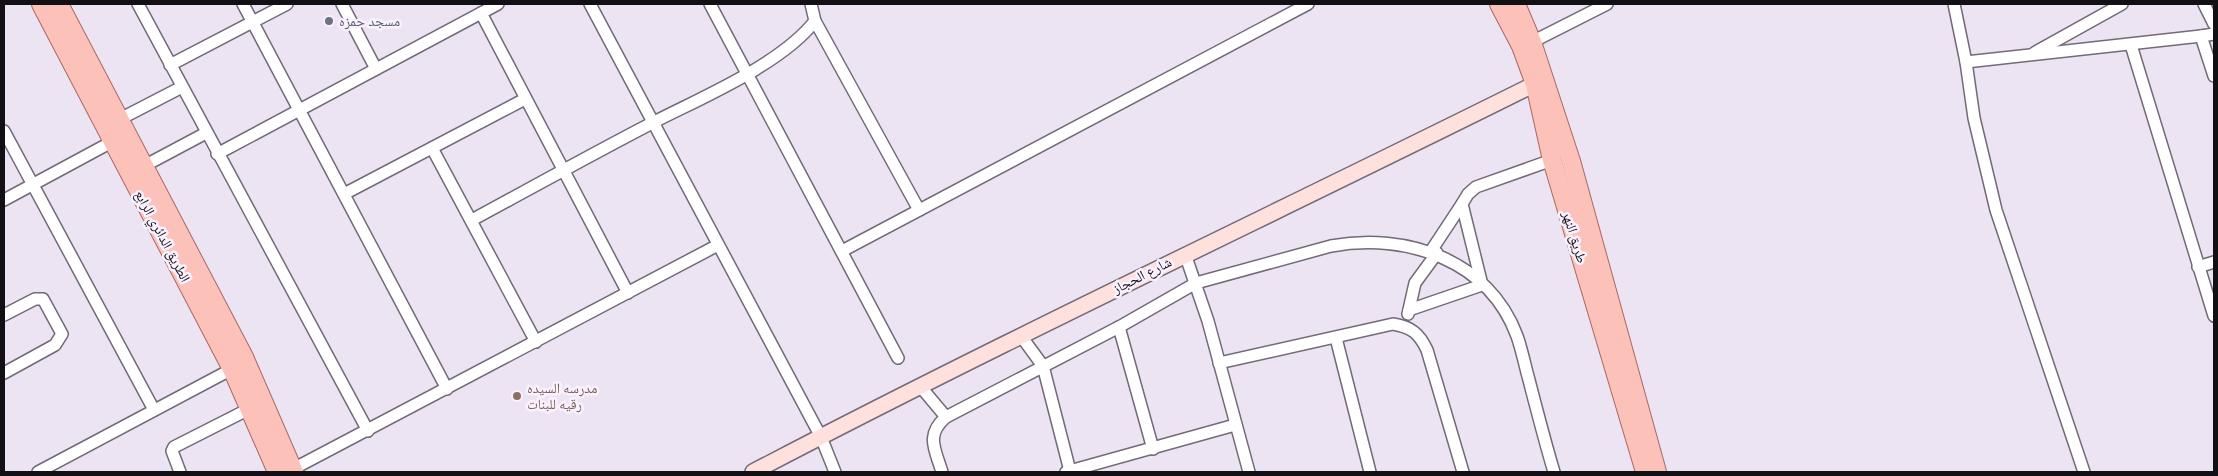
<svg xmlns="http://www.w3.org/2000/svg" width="2218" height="476" font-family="'Public Sans','Noto Naskh Arabic',sans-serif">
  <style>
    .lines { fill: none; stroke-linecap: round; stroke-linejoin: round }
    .street-casing { stroke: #726a77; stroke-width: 14 }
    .secondary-casing { stroke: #726a77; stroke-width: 18 }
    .primary-casing { stroke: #a96862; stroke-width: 20 }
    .street { stroke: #fff; stroke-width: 11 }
    .secondary { stroke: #fee0dc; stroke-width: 15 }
    .primary { stroke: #fcc1b9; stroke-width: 18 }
    .worship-dot { fill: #6b7280; stroke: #f9f2fe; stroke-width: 2 }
    .education-dot { fill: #8d6e63; stroke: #f9f2fe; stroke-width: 2 }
    .labels { text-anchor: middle; stroke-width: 5; stroke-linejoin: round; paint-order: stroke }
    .worship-label { font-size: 14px; fill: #5b616d; stroke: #f9f2fe; text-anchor: start }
    .street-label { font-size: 14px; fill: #131015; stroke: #f9f2fe }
    .education-label { font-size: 14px; fill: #785e54; stroke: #f9f2fe; text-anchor: start }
  </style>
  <rect width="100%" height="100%" fill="#ede4f3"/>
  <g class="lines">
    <g class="street-casing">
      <g id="street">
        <path d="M138 4 368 431"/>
        <path d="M243 4 447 389"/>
        <path d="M342 4 376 69"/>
        <path d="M590 4 821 437 835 472"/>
        <path d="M710 4 898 358"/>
        <path d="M1954 4 1966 62 1974 118 1996 210 2084 472"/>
        <path d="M2204 4 2214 24"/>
        <path d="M481 13 628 293"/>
        <path d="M815 21 919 210"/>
        <path d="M2201 36 2214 34"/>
        <path d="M1532 42 1607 4"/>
        <path d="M2131 45 2214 316"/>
        <path d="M2034 53 2122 4"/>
        <path d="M1966 62 2201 36 2214 76"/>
        <path d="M170 65 287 4"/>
        <path d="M120 119 182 87"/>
        <path d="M4 131 154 410"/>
        <path d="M432 148 536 342"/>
        <path d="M217 154 498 4"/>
        <path d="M144 166 206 133"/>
        <path d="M344 194 525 99"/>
        <path d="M4 200 119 138"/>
        <path d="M472 220C533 187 594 153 656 121 705 96 781 64 815 21L811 4"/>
        <path d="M842 251 1308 4"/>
        <path d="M1431 251 1462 204"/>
        <path d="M1185 254 1208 321 1249 472"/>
        <path d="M2198 267 2214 262"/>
        <path d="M1409 310 1482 285 1462 204 1468 194 1476 187 1552 160"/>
        <path d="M1408 314 1415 283 1437 253"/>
        <path d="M4 315 35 299H43L62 334 55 345 4 373"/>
        <path d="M1119 327 1153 449"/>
        <path d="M1021 336 1043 366 1070 471"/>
        <path d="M1336 338 1370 472"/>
        <path d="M1219 363 1393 324C1411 327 1419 333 1427 350L1463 472"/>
        <path d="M920 386 946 417"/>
        <path d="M293 469 718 245"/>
        <path d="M38 472 232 369"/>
        <path d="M180 472 172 451 174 447 249 409"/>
        <path d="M942 472C935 449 925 435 946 417L1119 327 1196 283 1331 246C1406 232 1489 260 1517 336 1522 350 1525 366 1529 380 1537 411 1545 442 1554 472"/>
        <path d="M1066 472 1235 425"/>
      </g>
    </g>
    <g class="secondary-casing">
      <path id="secondary" d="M753 472C1011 337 1274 214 1535 84"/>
    </g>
    <g class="primary-casing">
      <g id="primary">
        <path d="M41 4 232 369 277 472"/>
        <path d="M59 4 244 357 294 472"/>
        <path d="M1499 4 1521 46 1535 84 1552 160 1645 472"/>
        <path d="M1516 4 1532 42 1571 161 1657 472"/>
      </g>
    </g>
    <use href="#street" class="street"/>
    <use href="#secondary" class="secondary"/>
    <use href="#primary" class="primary"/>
  </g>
  <circle class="worship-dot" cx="329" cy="21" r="5"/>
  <circle class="education-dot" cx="517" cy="396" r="5"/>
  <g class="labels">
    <g class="worship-label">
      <text x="339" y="26">مسجد حمزه</text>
    </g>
    <g class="street-label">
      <text transform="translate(163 236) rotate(62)" y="5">الطريق الدائري الرابع</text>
      <text transform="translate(1575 237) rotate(73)" y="5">طريق النهر</text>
      <text transform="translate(1142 275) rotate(-27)" y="5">شارع الحجاز</text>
    </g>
    <g class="education-label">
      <text x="527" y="393">مدرسه السيده<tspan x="527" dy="16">رقيه للبنات</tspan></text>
    </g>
  </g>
  <rect width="2218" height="476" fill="none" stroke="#131015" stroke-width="10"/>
</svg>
